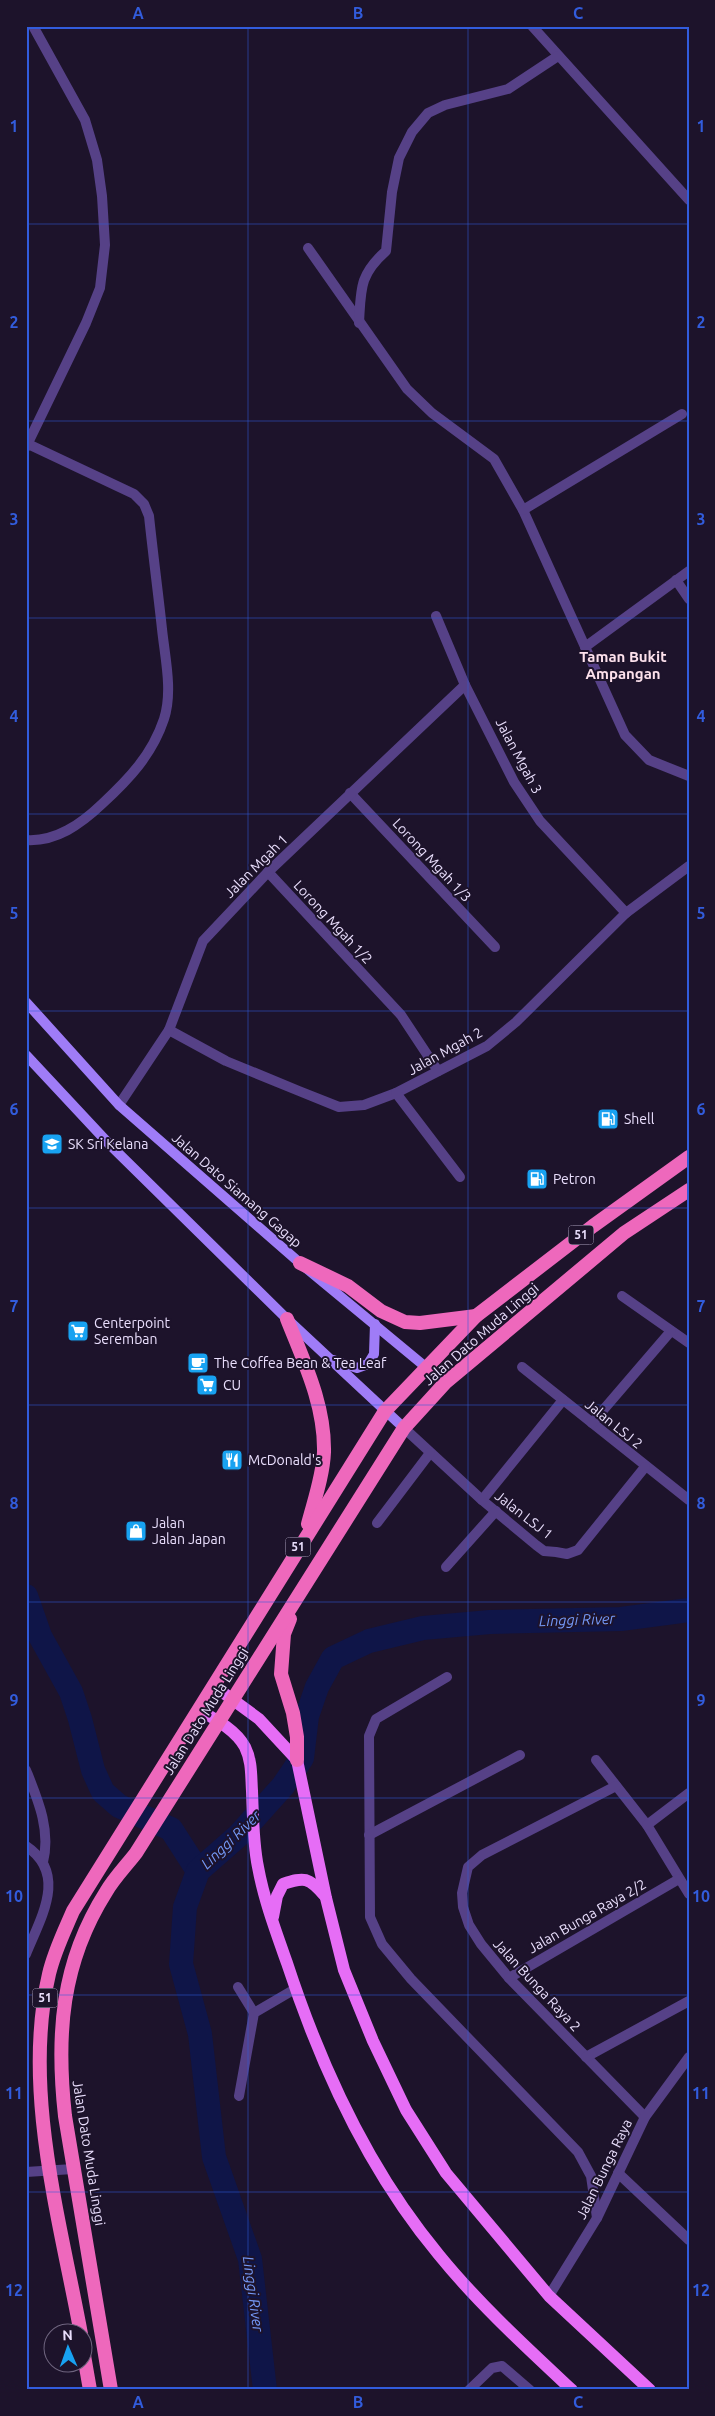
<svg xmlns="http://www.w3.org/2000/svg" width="715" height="2416" font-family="Ubuntu,sans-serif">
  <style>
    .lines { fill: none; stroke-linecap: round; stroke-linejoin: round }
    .river { stroke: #0f1548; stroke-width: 24 }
    .minor { stroke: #564187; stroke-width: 10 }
    .tertiary { stroke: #564187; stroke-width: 10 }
    .secondary { stroke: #9f7cf7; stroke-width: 10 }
    .primary { stroke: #e66df6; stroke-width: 12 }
    .trunk { stroke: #ee68bc; stroke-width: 14 }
    .grid { fill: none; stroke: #325cdc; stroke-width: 1; stroke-opacity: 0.55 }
    .labels { text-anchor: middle; stroke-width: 4; stroke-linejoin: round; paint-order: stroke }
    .shield { fill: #1d132b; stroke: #aca2be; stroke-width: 1 }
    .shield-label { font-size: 12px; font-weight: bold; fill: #eadffd }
    .street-label { font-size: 14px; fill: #eadffd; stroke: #1d132b }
    .poi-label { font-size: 14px; fill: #eadffd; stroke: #1d132b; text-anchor: start }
    .neighbourhood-label { font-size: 15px; font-weight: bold; fill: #fde1ec; stroke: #1d132b }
    .water-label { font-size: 15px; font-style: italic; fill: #7498f6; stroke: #1d132b }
    .neatline { fill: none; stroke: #325cdc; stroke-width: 2 }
    .grid-label { font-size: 16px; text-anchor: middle; font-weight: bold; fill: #325cdc }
  </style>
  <rect width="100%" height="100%" fill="#1d132b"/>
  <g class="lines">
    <g class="river">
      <path d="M26 1596 40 1636 71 1692 80 1719 93 1770 103 1792 119 1806 171 1829 198 1871"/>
      <path d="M265 2390 250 2259 214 2157 200 2034 181 1964 185 1907 198 1871 239 1835 283 1786 302 1758 307 1716 317 1687 333 1658 369 1641 423 1628 490 1622 621 1619 689 1610"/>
    </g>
    <g class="minor">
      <path d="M532 26 689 200"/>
      <path d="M308 248 407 389 432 413 494 459 523 510 625 735 649 760 689 776"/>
      <path d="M359 323C361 289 359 275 386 251L392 192 399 158 412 132 428 113 445 105 508 89 558 56"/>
      <path d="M26 447 86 323 100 288 105 245 102 196 97 160 85 120 33 26"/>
      <path d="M523 510 682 414"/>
      <path d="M676 580 689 599"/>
      <path d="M436 616 465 685 514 782 540 821 626 913"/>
      <path d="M585 647 689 571"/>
      <path d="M350 793 495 947"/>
      <path d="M26 840C56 842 81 824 102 804 129 779 152 755 164 719 173 691 165 658 162 629 158 592 153 554 149 516L144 504 134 494 28 444"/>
      <path d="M268 872 401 1015 438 1071"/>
      <path d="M169 1030 226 1061 299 1091 339 1107 364 1105 396 1093 487 1046 516 1022 626 913 689 866"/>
      <path d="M396 1093 460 1177"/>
      <path d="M119 1105 169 1030 203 941 268 872 465 685"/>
      <path d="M622 1296 689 1343"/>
      <path d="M522 1367 689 1500"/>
      <path d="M592 1423 671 1331"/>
      <path d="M404 1428 482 1500 536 1545 544 1551 556 1552 567 1554 578 1550 645 1467"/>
      <path d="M482 1500 563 1400"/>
      <path d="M377 1523 430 1453"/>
      <path d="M446 1567 496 1511"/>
      <path d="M447 1677 376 1719 369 1736 370 1917 382 1944 411 1979 578 2152 591 2176 597 2218"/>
      <path d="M596 1760 647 1825 689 1894"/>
      <path d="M26 1770C38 1800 51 1830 43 1862"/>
      <path d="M616 1786 482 1855 468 1867 462 1893 463 1907 469 1925 481 1944 509 1978 645 2117"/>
      <path d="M647 1825 689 1793"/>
      <path d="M369 1835 520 1755"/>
      <path d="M509 1978 679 1879"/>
      <path d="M238 1987 254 2013"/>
      <path d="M586 2057 689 2001"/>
      <path d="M239 2096 254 2013 295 1989"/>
      <path d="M618 2173 689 2240"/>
      <path d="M469 2390 492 2368 502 2366 530 2390"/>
    </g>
    <g class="tertiary">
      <path d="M26 1846C68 1874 41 1917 26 1954"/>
      <path d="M26 2172 73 2169"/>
      <path d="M549 2296 597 2218 645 2117 689 2057"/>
    </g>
    <g class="secondary">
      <path d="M26 1002 119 1105 300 1263 445 1383"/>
      <path d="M26 1055 110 1145 287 1319 404 1428"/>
      <path d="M333 1360 357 1368 368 1364 374 1354 375 1324"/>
    </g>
    <g class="primary">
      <path d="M214 1686 259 1719 297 1760 326 1898 344 1970 373 2041 406 2110 446 2173 549 2296 650 2390"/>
      <path d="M199 1710C215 1719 236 1730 245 1747 252 1761 251 1776 252 1791 253 1815 253 1843 258 1867 264 1900 276 1932 287 1963 321 2067 369 2171 439 2255 478 2303 526 2347 572 2390"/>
      <path d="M273 1917 277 1896 283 1884C304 1877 309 1877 324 1895"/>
    </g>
    <g class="trunk">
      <path d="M300 1263 348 1286 381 1311 405 1322 420 1323 476 1316"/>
      <path d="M287 1319C304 1362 325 1405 324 1452 323 1476 314 1501 308 1524"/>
      <path d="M290 1619 284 1634 281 1674 293 1713 297 1737V1760"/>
      <path d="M81 2334C60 2220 22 2089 49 1974 54 1952 64 1932 73 1911L385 1411 476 1316 593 1226 689 1157"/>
      <path d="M82 2344 90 2390"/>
      <path d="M111 2390 65 2116C56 2035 61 1963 106 1892 114 1878 126 1866 136 1853L404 1428 445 1383 624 1233 689 1190"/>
    </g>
  </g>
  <path class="grid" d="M248 26V2390M468 26V2390M26 224H689M26 421H689M26 618H689M26 814H689M26 1011H689M26 1208H689M26 1405H689M26 1602H689M26 1798H689M26 1995H689M26 2192H689"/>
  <defs>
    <g id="fuel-square" transform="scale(1.125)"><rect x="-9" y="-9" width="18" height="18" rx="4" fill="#18a2f1" stroke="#1d132b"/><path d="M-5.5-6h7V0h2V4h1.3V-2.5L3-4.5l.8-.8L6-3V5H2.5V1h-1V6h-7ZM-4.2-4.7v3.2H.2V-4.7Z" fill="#fff"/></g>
    <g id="school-square" transform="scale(1.125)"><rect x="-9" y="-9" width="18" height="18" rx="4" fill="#18a2f1" stroke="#1d132b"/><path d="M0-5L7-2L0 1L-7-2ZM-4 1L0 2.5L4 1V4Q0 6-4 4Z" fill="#fff"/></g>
    <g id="supermarket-square" transform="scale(1.125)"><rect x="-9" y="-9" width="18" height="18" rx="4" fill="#18a2f1" stroke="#1d132b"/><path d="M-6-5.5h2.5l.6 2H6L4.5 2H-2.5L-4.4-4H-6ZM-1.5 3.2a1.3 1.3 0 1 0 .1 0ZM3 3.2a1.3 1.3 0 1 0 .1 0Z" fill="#fff"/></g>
    <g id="cafe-square" transform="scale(1.125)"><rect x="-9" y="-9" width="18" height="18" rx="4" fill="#18a2f1" stroke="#1d132b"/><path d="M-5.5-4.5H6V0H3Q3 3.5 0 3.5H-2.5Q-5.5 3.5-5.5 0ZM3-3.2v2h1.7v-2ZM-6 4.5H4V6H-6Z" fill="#fff"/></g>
    <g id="restaurant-square" transform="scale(1.125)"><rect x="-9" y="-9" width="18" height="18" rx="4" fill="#18a2f1" stroke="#1d132b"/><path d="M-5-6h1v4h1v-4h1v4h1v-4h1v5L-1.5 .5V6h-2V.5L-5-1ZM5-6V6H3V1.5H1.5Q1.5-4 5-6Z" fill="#fff"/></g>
    <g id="shop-square" transform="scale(1.125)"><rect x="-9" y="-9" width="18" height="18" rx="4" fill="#18a2f1" stroke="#1d132b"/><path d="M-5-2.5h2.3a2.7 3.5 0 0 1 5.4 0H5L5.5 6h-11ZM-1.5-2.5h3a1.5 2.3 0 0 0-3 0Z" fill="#fff"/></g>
  </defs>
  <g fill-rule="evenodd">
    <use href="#fuel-square" x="608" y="1119"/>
    <use href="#school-square" x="52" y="1144"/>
    <use href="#fuel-square" x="537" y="1179"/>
    <use href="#supermarket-square" x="78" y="1331"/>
    <use href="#cafe-square" x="198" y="1363"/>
    <use href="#supermarket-square" x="207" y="1385"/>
    <use href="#restaurant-square" x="232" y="1460"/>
    <use href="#shop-square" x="136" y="1531"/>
  </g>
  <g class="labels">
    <g class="shield">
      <rect x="568.5" y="1225.5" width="25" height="19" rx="4"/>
      <rect x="285.5" y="1537.5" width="25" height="19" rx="4"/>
      <rect x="32.5" y="1988.5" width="25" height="19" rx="4"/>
    </g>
    <g class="shield-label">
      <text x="581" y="1239">51</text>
      <text x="298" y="1551">51</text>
      <text x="45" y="2002">51</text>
    </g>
    <g class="street-label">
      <text transform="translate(519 756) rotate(62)" y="5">Jalan Mgah 3</text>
      <text transform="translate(432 860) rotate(47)" y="5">Lorong Mgah 1/3</text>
      <text transform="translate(256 866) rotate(-45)" y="5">Jalan Mgah 1</text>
      <text transform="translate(333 922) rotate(47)" y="5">Lorong Mgah 1/2</text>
      <text transform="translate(445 1051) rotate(-29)" y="5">Jalan Mgah 2</text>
      <text transform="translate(237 1190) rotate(41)" y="5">Jalan Dato Siamang Gagap</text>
      <text transform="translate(481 1334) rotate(-41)" y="5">Jalan Dato Muda Linggi</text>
      <text transform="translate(614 1424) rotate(39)" y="5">Jalan LSJ 2</text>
      <text transform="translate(524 1515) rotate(38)" y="5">Jalan LSJ 1</text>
      <text transform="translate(206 1711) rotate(-58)" y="5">Jalan Dato Muda Linggi</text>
      <text transform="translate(587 1916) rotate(-30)" y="5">Jalan Bunga Raya 2/2</text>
      <text transform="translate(537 1985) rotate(47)" y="5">Jalan Bunga Raya 2</text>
      <text transform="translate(89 2153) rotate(81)" y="5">Jalan Dato Muda Linggi</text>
      <text transform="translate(604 2169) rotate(-64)" y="5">Jalan Bunga Raya</text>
    </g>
    <g class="poi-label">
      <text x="624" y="1124">Shell</text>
      <text x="68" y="1149">SK Sri Kelana</text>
      <text x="553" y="1184">Petron</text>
      <text x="94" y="1328">Centerpoint<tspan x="94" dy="16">Seremban</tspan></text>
      <text x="214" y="1368">The Coffea Bean &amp; Tea Leaf</text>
      <text x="223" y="1390">CU</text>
      <text x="248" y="1465">McDonald's</text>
      <text x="152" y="1528">Jalan<tspan x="152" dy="16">Jalan Japan</tspan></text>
    </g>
    <g class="neighbourhood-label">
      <text x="623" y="662">Taman Bukit<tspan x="623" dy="17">Ampangan</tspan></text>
    </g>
    <g class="water-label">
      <text transform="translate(577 1620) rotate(-2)" y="5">Linggi River</text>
      <text transform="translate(231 1840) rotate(-44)" y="5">Linggi River</text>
      <text transform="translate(253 2294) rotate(82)" y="5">Linggi River</text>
    </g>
  </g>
  <rect width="715" height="2416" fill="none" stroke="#1d132b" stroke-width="55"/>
  <g transform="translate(68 2348) rotate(358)"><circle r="24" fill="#1d132b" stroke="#6f657f"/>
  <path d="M0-4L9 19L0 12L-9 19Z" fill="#18a2f1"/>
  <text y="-8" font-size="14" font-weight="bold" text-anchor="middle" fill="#eadffd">N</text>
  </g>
  <rect x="28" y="28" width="660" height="2360" class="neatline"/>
  <g class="grid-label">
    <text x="138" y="19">A</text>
    <text x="358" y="19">B</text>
    <text x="578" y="19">C</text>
    <text x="14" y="132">1</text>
    <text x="701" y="132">1</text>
    <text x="14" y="328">2</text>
    <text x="701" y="328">2</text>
    <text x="14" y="525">3</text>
    <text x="701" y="525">3</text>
    <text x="14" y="722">4</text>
    <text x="701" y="722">4</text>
    <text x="14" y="919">5</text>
    <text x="701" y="919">5</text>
    <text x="14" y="1115">6</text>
    <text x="701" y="1115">6</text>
    <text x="14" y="1312">7</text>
    <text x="701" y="1312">7</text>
    <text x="14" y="1509">8</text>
    <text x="701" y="1509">8</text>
    <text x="14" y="1706">9</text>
    <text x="701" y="1706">9</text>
    <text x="14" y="1902">10</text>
    <text x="701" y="1902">10</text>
    <text x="14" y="2099">11</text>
    <text x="701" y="2099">11</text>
    <text x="14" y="2296">12</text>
    <text x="701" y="2296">12</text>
    <text x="138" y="2408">A</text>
    <text x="358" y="2408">B</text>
    <text x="578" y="2408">C</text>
  </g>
</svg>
